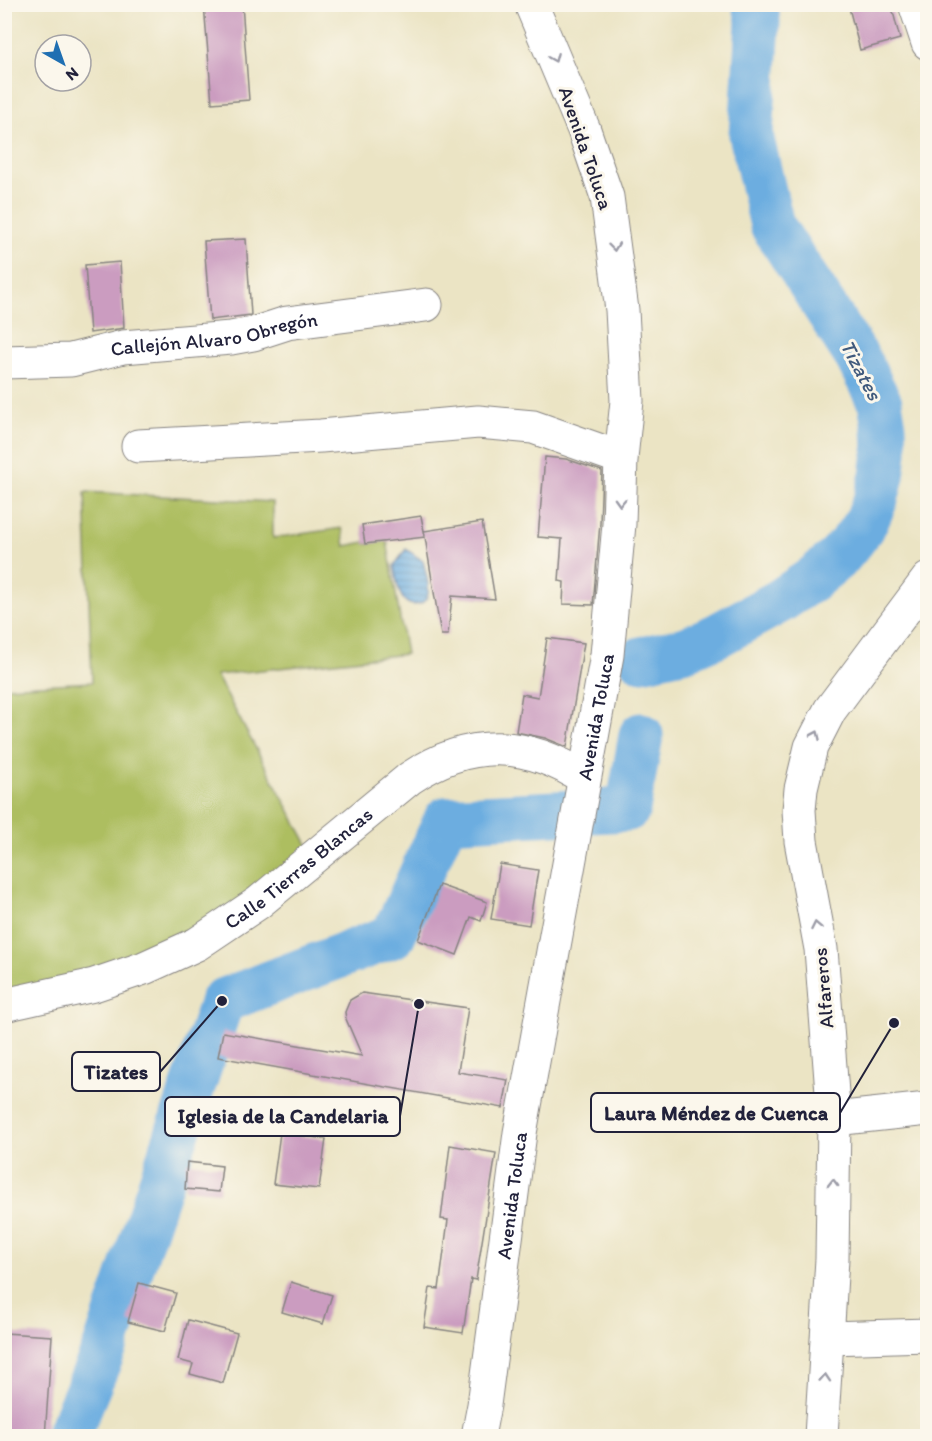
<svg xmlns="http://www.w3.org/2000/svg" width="932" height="1441" font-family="Itim,sans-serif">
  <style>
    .grass { fill: #adbe61; stroke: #68704e; stroke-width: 1.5 }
    .water { fill: url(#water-rules); stroke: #47688e; stroke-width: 1.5 }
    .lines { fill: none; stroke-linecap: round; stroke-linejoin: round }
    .river { stroke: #6cade0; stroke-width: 45 }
    .building { fill: #cb9cc0 }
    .minor-casing { stroke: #868380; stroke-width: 35 }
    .minor { stroke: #fff; stroke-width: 33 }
    .oneway { stroke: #9c9ca7 }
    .labels { text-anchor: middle; stroke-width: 6; stroke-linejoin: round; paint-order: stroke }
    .street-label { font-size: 20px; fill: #22223b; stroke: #fbf7ec }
    .water-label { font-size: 21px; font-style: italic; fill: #405a7d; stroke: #fbf7ec }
    .leader { fill: none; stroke: #22223b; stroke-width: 2 }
    .callout-dot { fill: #22223b; stroke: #fbf7ec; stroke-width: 2 }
    .callout { fill: #fbf7ec; stroke: #22223b; stroke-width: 2 }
    .callout-label { font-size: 21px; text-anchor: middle; font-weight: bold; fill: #22223b }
  </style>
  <defs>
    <pattern id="water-rules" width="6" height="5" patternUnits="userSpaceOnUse" patternTransform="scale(1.5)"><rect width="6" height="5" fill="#6cade0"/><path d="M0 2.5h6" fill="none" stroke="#588cb7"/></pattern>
  </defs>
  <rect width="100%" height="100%" fill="#fbf7ec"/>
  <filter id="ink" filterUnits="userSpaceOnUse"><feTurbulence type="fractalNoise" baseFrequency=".0167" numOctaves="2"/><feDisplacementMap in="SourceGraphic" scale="12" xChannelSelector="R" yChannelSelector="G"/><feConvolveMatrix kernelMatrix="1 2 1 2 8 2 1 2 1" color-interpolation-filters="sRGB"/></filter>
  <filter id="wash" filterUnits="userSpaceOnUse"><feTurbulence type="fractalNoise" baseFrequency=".008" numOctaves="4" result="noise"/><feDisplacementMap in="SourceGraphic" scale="24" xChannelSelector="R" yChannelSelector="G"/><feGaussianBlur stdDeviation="1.35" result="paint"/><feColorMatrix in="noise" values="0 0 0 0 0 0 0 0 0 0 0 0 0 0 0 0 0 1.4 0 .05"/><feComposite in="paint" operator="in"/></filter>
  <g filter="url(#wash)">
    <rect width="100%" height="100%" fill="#ebe4c4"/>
    <path class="grass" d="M85 492 273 502V538L342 528 345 546 365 542 366 544 387 541 406 654 216 675 311 850 194 937 5 996V687L92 682Z"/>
    <path class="water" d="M406 549 423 561C425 571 430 584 428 594 427 599 423 603 419 604 398 610 397 579 394 566Z"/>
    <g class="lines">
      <g class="river">
        <path d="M641 659 686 649 718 635 780 601 811 580 839 557 854 539 867 520 876 499 882 476 885 452 884 427 880 403 857 357 772 225 751 135 758 22 757 12 754 4"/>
        <path d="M68 1436 105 1347 222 1001 393 936 446 819 628 809 641 735"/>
      </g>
    </g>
    <g id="blocks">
      <g class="building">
        <path d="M204 4H242L249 100 212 103Z"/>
        <path d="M848 4H891L900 39 860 50Z"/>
        <path d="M246 239 251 315 210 320 204 241Z"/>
        <path d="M120 262 124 328 90 333 85 265Z"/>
        <path d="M545 457 566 459 602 471 600 523 593 605 563 604 564 582 559 581 562 539 538 537Z"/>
        <path d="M421 516 425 536 424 531 482 522 495 599 452 596 448 635H441L425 537 365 544 362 525Z"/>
        <path d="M547 638 584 643 567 747 545 738 516 732 522 694 538 697Z"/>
        <path d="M500 864 538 870 529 925 491 919Z"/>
        <path d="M439 885 487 902 481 921 471 917 457 955 418 940Z"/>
        <path d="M362 993 468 1008 458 1072 508 1080 503 1108 218 1057 223 1032 362 1056 346 1019 345 1012 350 1000Z"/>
        <path d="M280 1133 326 1139 319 1189 273 1184Z"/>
        <path d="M450 1145 496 1153 476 1280 471 1279 463 1333 424 1327 430 1288 439 1289 448 1220 441 1219Z"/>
        <path d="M187 1162 222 1166 219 1192 185 1189Z"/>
        <path d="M291 1282 332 1295 323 1324 282 1312Z"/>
        <path d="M139 1283 176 1293 165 1331 128 1322Z"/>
        <path d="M188 1320 237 1333 223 1383 190 1374 193 1364 178 1360Z"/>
        <path d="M4 1333 52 1336 45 1437H4Z"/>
      </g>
    </g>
  </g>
  <g filter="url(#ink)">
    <use href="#blocks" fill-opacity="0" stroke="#868380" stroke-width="1.5"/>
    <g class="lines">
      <g class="minor-casing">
        <g id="minor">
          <path d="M915 4 928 43"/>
          <path id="s1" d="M4 362 71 360 123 347 231 338 253 334 287 323 426 305"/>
          <path d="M138 446 321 436 478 422 533 427 621 458"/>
          <path id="s2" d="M4 1005 94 985 144 968 197 944 258 903 410 778C469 738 526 740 584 778"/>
          <path d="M834 1119 928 1109"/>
          <path d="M828 1338 928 1335"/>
          <path id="s3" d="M478 1436 484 1405 520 1133 607 655 619 524 621 458 627 401 622 310 607 197 584 130 531 4"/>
          <path d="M821 1436 832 1259 834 1119 821 949 801 841 799 810 801 789 811 747 830 710 928 579"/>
        </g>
      </g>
      <use href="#minor" class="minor"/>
    </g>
    <defs><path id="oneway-chevron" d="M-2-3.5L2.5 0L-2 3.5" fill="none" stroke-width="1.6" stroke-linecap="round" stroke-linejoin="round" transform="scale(1.5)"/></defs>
    <g class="oneway">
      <use href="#oneway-chevron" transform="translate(554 58) rotate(67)"/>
      <use href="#oneway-chevron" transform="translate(614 247) rotate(83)"/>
      <use href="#oneway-chevron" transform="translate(620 502) rotate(92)"/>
      <use href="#oneway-chevron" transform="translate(816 735) rotate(-66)"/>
      <use href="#oneway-chevron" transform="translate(816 926) rotate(-101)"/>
      <use href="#oneway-chevron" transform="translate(833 1183) rotate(-89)"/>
      <use href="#oneway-chevron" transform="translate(825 1378) rotate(-86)"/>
    </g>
  </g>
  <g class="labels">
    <g class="street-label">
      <text transform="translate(586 148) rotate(71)" y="7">Avenida Toluca</text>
      <text dy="7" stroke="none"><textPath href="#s1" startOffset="213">Callejón Alvaro Obregón</textPath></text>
      <text dy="7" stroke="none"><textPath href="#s3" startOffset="729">Avenida Toluca</textPath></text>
      <text dy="7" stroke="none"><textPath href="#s2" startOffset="330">Calle Tierras Blancas</textPath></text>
      <text transform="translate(823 988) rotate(-95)" y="7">Alfareros</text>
      <text dy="7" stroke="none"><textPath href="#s3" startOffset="243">Avenida Toluca</textPath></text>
    </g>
    <g class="water-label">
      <text transform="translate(861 370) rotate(62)" y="7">Tizates</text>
    </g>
  </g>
  <path class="leader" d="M222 1001L160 1072M894 1023L840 1113M419 1004L400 1116"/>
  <g class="callout-dot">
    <circle cx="222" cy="1001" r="6"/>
    <circle cx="894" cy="1023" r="6"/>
    <circle cx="419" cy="1004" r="6"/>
  </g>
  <g class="callout">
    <rect x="72" y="1052" width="88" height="39" rx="6"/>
    <rect x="591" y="1093" width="249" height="39" rx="6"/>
    <rect x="165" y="1097" width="235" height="39" rx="6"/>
  </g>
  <g class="callout-label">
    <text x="116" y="1079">Tizates</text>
    <text x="716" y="1120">Laura Méndez de Cuenca</text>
    <text x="283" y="1123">Iglesia de la Candelaria</text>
  </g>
  <rect width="932" height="1441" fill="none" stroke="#fbf7ec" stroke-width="24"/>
  <g transform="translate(63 63) rotate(140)"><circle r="28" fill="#fbf7ec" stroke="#a4a2a5" stroke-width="1.5"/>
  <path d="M0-4.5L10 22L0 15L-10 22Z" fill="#1f6fb2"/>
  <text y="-9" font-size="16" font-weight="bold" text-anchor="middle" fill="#22223b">N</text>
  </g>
</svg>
